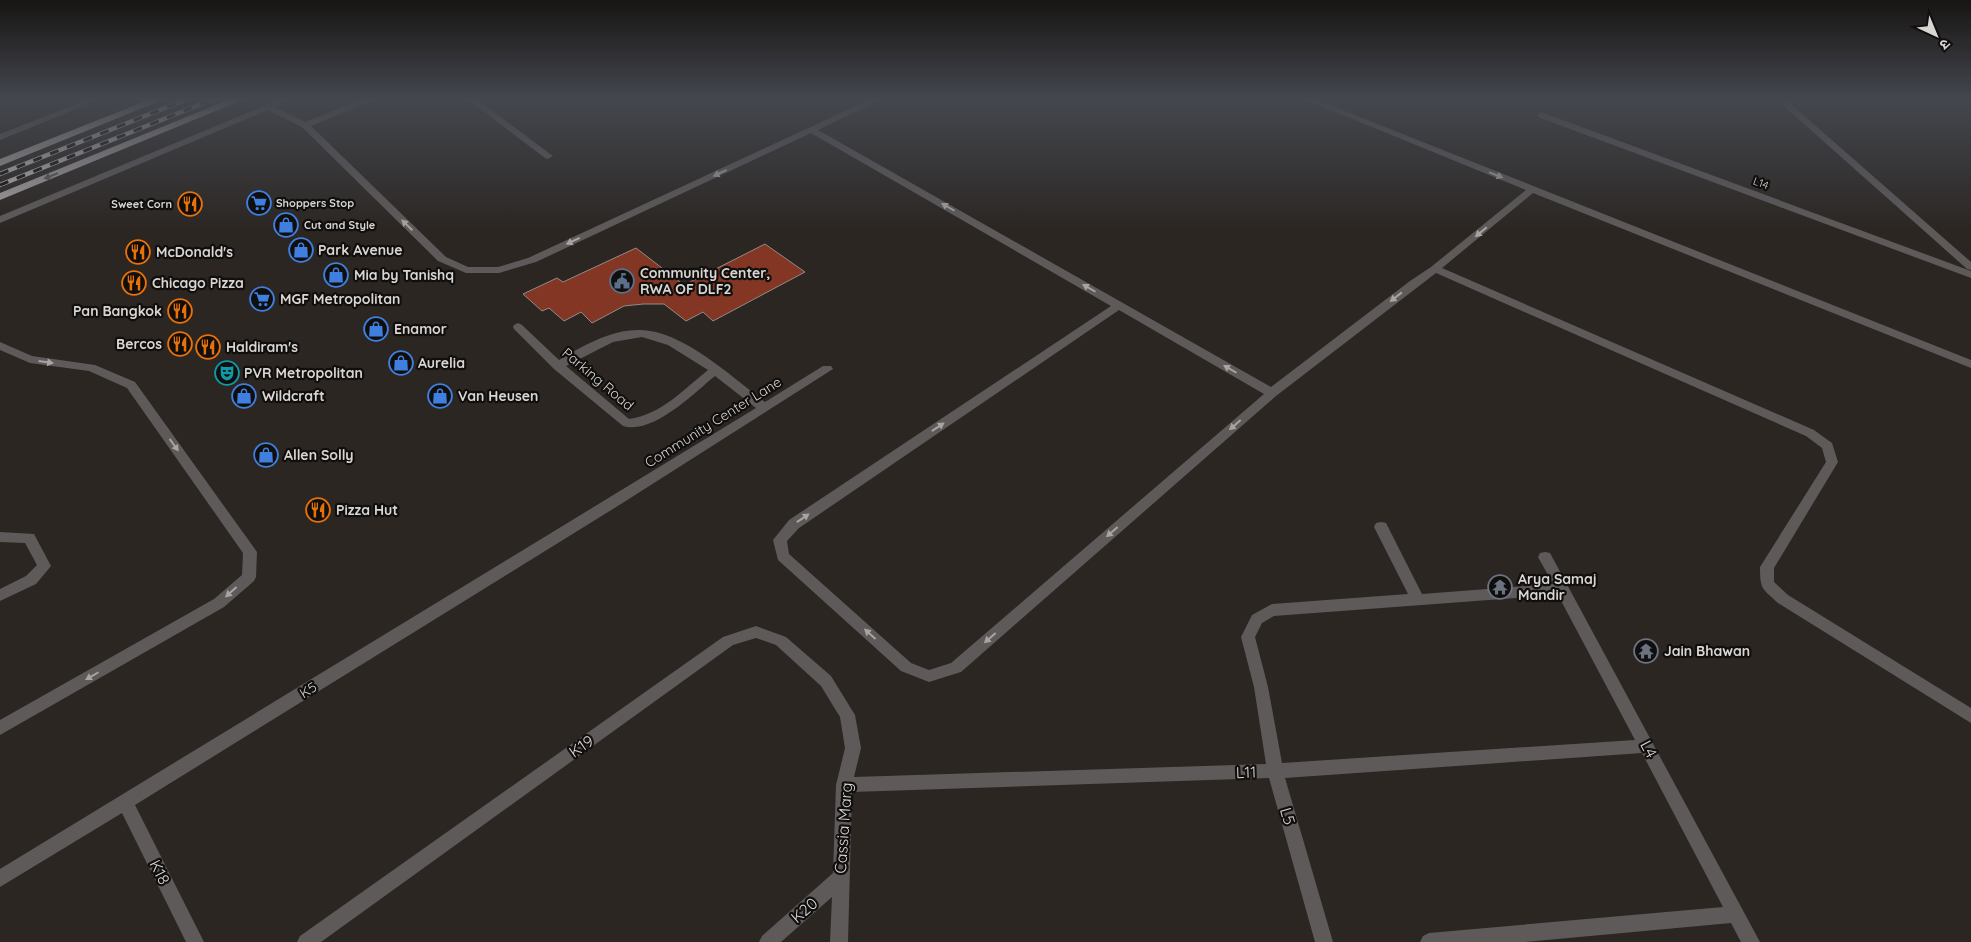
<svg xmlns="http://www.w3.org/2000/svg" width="1971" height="942" font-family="Quicksand,'Noto Sans Devanagari',sans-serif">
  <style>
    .building { fill: #833623; stroke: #928b88 }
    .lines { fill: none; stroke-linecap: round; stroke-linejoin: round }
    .minor { fill: #5e5a5a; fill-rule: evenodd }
    .highway { fill: #a9a1a1; fill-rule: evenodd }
    .rail-casing { stroke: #bfbbb8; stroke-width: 4.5 }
    .rail { stroke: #110f0e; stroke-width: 3; stroke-dasharray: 9; stroke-linecap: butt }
    .oneway { fill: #a7a4a2 }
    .oneway2 { fill: #5d5858 }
    .labels { text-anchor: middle; stroke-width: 4.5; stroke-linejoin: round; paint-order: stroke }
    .far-street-label { font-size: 11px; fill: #d8d5d2; stroke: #110f0e }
    .far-poi-label { font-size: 11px; font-weight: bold; fill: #d8d5d2; stroke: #110f0e; text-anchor: start }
    .poi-label { font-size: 14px; font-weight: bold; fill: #d8d5d2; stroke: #110f0e; text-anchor: start }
    .street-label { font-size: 14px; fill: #d8d5d2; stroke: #110f0e }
    .near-street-label { font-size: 16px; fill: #d8d5d2; stroke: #110f0e }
  </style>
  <rect width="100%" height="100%" fill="#2b2622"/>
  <path class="building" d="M765 244 805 272 713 321 703 312 686 321 664 304H643L624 306 592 323 581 312 564 321 549 308 542 311 523 294 557 278 563 282 636 248 684 285Z"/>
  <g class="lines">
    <g class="minor">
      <path d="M92 98H103L0 140V134Z"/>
      <path d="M283 98H294L275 107 305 122 366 98H378L311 126 446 257 468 267H498L528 258 873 98H884L818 130 1271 387 1410 281 1431 267 1526 190 1301 98H1312L1971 360V368L1533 193 1442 268 1814 430 1832 443 1838 462 1774 568V582L1788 595 1971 708V723L1778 603C1762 588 1760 590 1760 567L1826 462 1822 448 1806 436 1436 273 1276 396 961 672 929 682 901 671 778 560 773 540 789 520 1111 306 811 133 536 262 499 273H466L438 261 302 127 268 110 0 223V216ZM1119 310 1264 394 951 663 929 670 911 663 789 554 787 541 799 528Z"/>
      <path d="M466 98H475L553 156 548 159 545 158Z"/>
      <path d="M1775 98H1784L1971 262V270L1967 269Z"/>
      <path d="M1541 112 1971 271V278L1538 117 1537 115Z"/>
      <path d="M518 323 522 325 559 360C583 346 611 329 641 330 683 331 732 377 765 402L823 366H831L833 369 621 504 135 805 204 942H186L122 813 0 887V869L756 408 715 376C694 393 653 435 623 426L554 369 514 329 513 327 514 325ZM642 337 668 345 708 370C684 389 661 415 629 419L566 366 613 342Z"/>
      <path d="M0 342 32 356 95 365 135 382 257 552 256 577 254 581 224 607 0 735V720L214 599 242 575 243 553 127 388 89 371 30 363 0 350Z"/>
      <path d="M1381 522 1386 523 1422 594 1553 584 1538 557 1540 553 1545 552 1550 553 1760 942H1741L1731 923 1525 942H1420L1423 936 1429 933 1723 907 1642 753 1285 778 1333 942H1315L1269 778 852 792 848 942H830L832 897 781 942H759L762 936 833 873 836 785 845 748 840 717 821 686 776 645 756 638 733 645 321 942H297L300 936 723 637 756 626 786 637 831 676 855 715 861 748 854 777 1266 764 1254 687 1241 637 1252 615 1272 604 1408 594 1374 527 1376 523ZM1558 595 1635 740 1282 763 1268 687 1255 637 1262 623 1274 616Z"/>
      <path d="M0 532 34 534 51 566 36 584 0 601V589L26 576 37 565 25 543 0 542Z"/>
    </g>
    <g class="highway">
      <path d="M153 98H167L0 166V159Z"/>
      <path d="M233 98H247L0 200V193Z"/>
    </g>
    <g class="rail-casing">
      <g id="rail">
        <path d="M0 174 190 98"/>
        <path d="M0 185 216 98"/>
      </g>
    </g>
    <use href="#rail" class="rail"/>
  </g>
  <defs><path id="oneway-solid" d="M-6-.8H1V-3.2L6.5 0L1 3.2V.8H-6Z" transform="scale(1.25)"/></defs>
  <g class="oneway">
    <use href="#oneway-solid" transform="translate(720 173) rotate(155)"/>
    <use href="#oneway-solid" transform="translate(1496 175) rotate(22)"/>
    <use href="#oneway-solid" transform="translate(948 207) rotate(-150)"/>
    <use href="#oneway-solid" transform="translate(407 225) rotate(-136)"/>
    <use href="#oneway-solid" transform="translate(1481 232) rotate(140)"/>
    <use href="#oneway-solid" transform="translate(573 241) rotate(155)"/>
    <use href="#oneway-solid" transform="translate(1089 288) rotate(-150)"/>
    <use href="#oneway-solid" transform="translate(1396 297) rotate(142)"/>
    <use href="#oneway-solid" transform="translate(46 362) rotate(8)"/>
    <use href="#oneway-solid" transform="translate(1230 369) rotate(-150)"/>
    <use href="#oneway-solid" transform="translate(1235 425) rotate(139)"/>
    <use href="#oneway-solid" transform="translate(938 427) rotate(-34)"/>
    <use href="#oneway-solid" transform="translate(174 445) rotate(54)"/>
    <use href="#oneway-solid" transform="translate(803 518) rotate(-34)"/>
    <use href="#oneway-solid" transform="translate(1112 532) rotate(139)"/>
    <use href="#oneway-solid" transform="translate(231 592) rotate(138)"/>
    <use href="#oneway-solid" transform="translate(870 634) rotate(-138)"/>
    <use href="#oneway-solid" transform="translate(990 638) rotate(139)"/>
    <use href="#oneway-solid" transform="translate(92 676) rotate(150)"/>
  </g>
  <use class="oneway2" href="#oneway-solid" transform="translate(51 176) rotate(158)"/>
  <linearGradient id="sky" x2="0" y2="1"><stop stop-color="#181513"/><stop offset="0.43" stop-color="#44474f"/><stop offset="1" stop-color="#44474f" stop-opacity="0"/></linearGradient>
  <rect width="1971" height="230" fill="url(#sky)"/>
  <defs>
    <g id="supermarket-ring" transform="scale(1.25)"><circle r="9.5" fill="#110f0e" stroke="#3f7fe0" stroke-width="1.5"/><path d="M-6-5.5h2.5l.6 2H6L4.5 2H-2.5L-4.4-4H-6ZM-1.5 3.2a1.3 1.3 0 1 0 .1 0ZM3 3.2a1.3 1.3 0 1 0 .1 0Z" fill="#3f7fe0"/></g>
    <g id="restaurant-ring" transform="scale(1.25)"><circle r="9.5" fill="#110f0e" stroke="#e8710a" stroke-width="1.5"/><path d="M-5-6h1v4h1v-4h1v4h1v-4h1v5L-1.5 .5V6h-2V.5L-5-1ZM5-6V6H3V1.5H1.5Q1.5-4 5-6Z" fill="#e8710a"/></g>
    <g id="shop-ring" transform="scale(1.25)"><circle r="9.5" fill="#110f0e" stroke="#3f7fe0" stroke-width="1.5"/><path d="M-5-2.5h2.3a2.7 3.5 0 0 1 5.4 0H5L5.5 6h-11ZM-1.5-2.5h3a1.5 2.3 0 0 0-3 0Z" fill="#3f7fe0"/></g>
    <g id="civic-ring" transform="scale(1.25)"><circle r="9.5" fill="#110f0e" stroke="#5c6f8a" stroke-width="1.5"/><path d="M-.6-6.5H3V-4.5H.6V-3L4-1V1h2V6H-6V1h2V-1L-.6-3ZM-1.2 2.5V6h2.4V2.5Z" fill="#5c6f8a"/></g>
    <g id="theatre-ring" transform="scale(1.25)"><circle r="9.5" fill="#110f0e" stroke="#0f9aa8" stroke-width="1.5"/><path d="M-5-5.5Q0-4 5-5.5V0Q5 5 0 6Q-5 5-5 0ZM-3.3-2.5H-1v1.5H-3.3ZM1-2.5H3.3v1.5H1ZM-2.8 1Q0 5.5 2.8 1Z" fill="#0f9aa8"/></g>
    <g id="temple-ring" transform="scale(1.25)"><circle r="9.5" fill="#110f0e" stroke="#6b7280" stroke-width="1.5"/><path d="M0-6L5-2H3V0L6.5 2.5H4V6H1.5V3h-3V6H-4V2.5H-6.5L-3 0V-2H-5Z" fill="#6b7280"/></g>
  </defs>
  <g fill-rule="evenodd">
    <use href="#supermarket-ring" x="259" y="203"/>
    <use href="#restaurant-ring" x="190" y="204"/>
    <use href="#shop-ring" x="286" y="225"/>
    <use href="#shop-ring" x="301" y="250"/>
    <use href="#restaurant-ring" x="138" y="252"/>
    <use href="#shop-ring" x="336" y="275"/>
    <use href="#civic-ring" x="622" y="281"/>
    <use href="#restaurant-ring" x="134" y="283"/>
    <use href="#supermarket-ring" x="262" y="299"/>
    <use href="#restaurant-ring" x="180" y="311"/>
    <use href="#shop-ring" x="376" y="329"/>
    <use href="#restaurant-ring" x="180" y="344"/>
    <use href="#restaurant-ring" x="208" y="347"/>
    <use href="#shop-ring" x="401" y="363"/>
    <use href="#theatre-ring" x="227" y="373"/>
    <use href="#shop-ring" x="244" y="396"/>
    <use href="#shop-ring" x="440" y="396"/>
    <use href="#shop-ring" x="266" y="455"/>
    <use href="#restaurant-ring" x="318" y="510"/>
    <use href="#temple-ring" x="1500" y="587"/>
    <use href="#temple-ring" x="1646" y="651"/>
  </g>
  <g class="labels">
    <g class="far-street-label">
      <text transform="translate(1761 183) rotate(20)" y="4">L14</text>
    </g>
    <g class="far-poi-label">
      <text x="276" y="207">Shoppers Stop</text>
      <text x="172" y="208" text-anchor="end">Sweet Corn</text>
      <text x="304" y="229">Cut and Style</text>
    </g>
    <g class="poi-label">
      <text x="318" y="255">Park Avenue</text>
      <text x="156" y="257">McDonald's</text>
      <text x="640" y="278">Community Center,<tspan x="640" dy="16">RWA OF DLF2</tspan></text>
      <text x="354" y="280">Mia by Tanishq</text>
      <text x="152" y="288">Chicago Pizza</text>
      <text x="280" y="304">MGF Metropolitan</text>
      <text x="162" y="316" text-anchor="end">Pan Bangkok</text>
      <text x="394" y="334">Enamor</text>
      <text x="162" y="349" text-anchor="end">Bercos</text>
      <text x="226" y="352">Haldiram's</text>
      <text x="418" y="368">Aurelia</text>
      <text x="244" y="378">PVR Metropolitan</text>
      <text x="262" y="401">Wildcraft</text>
      <text x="458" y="401">Van Heusen</text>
      <text x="284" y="460">Allen Solly</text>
      <text x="336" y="515">Pizza Hut</text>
      <text x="1518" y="584">Arya Samaj<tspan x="1518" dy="16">Mandir</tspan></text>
      <text x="1664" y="656">Jain Bhawan</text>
    </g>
    <g class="street-label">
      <text transform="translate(598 379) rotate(40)" y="5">Parking Road</text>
      <text transform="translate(713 422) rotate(-32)" y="5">Community Center Lane</text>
      <text transform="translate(308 690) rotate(-32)" y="5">K5</text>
    </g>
    <g class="near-street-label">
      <text transform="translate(581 746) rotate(-35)" y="6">K19</text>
      <text transform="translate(1649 749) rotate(62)" y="6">L4</text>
      <text transform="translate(1246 772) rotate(-2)" y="6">L11</text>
      <text transform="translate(1288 816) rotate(74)" y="6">L5</text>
      <text transform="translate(843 828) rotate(-86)" y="6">Cassia Marg</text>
      <text transform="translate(160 872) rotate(63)" y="6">K18</text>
      <text transform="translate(804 910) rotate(-41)" y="6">K20</text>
    </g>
  </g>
  <g transform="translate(1936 35) rotate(136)" stroke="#110f0e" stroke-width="4" paint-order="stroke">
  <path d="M0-4L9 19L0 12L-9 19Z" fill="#d8d5d2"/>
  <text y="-8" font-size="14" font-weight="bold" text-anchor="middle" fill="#d8d5d2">उ</text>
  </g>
</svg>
